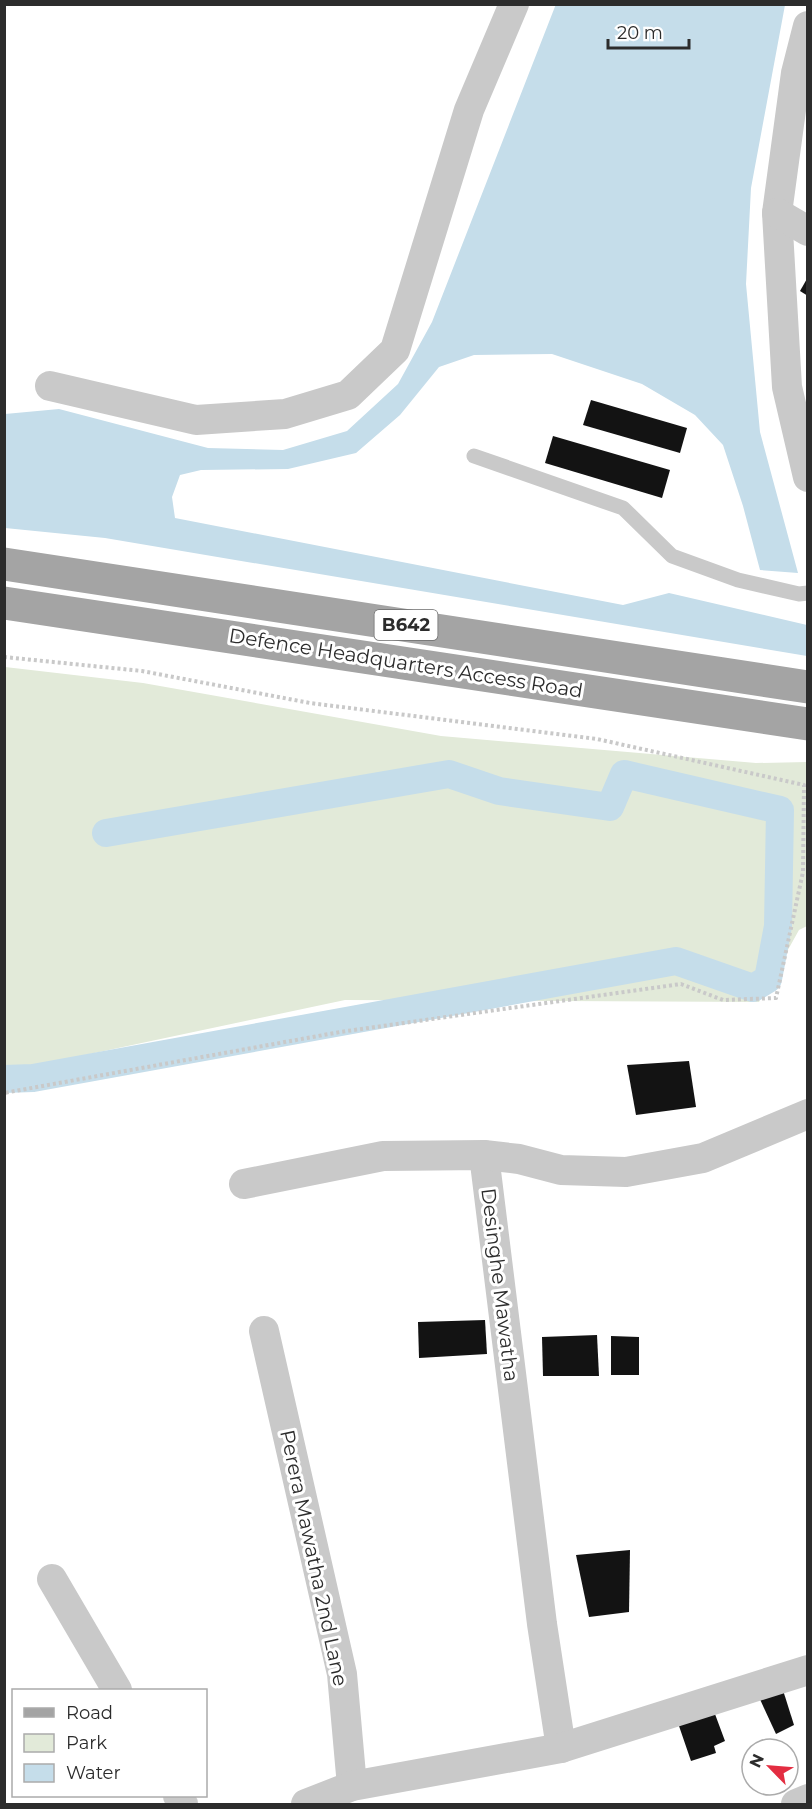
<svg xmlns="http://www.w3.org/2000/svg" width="812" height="1809" font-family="Montserrat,sans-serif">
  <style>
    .green { fill: #e2ead9 }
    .water { fill: #c5ddea }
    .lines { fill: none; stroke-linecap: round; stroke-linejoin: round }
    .canal { stroke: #c5ddea; stroke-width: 28 }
    .building { fill: #131313 }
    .path { stroke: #c9c9c9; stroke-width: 4; stroke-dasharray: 3 3; stroke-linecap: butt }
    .lane { stroke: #c9c9c9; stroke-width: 15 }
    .street { stroke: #c9c9c9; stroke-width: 30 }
    .primary { stroke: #a4a4a4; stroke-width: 33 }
    .labels { text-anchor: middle; stroke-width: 6; stroke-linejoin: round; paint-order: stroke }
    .shield { fill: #fff; stroke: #6b6b6b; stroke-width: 1.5 }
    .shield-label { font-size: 18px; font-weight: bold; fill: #2c2c2c }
    .street-label { font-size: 20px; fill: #2c2c2c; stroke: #fff }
  </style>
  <rect width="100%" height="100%" fill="#fff"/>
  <path class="green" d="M5 667 143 683 441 736 756 763 807 762V926L799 930 759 1002 345 1000 5 1072Z"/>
  <path class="water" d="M556 4 785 5 751 188 746 284 760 432 798 573 760 570 743 506 723 445 695 415 642 384 552 354 474 355 439 367 400 415 356 453 288 469 201 470 180 475 172 497 175 518 623 605 669 593 807 625V656L105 538 5 528V414L59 409 208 448 283 450 347 431 398 384 432 322Z"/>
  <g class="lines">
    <path class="canal" d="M4 1079 33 1078 676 961 753 988 768 979 778 926 780 810 624 774 610 807 499 791 449 774 106 833"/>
  </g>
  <g class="building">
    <path d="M808 277V296L800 291Z"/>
    <path d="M591 400 687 428 680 453 583 425Z"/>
    <path d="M553 436 670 470 662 498 545 463Z"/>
    <path d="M689 1061 696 1107 636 1115 627 1065Z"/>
    <path d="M485 1320 487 1354 419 1358 418 1322Z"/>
    <path d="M597 1335 599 1376H543L542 1337Z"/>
    <path d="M611 1336 639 1337V1375H611Z"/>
    <path d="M630 1550 629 1612 589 1617 576 1555Z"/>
    <path d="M782 1687 794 1725 776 1734 758 1695Z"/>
    <path d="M712 1706 725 1741 714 1746 716 1753 691 1761 679 1726Z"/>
  </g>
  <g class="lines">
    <path class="path" d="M4 657 142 671 310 703 597 739 804 785 803 872 776 998 723 1000 681 984 340 1032 4 1093"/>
    <path class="lane" d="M474 456 623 508 672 556 738 580 799 594 808 593"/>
    <g class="street">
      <path d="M808 26 796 73 777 213 787 387 808 477"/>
      <path d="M777 213 808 231"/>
      <path d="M50 386 196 420 285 414 348 395 395 350 469 110 514 4"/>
      <path d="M484 1155 542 1624 561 1748"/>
      <path d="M244 1184 383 1156 484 1155 519 1159 561 1170 626 1172 703 1158 808 1114"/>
      <path d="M264 1331 342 1674 352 1786"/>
      <path d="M52 1579 117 1690"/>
      <path d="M178 1796 183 1804"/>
      <path d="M306 1804 352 1786 561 1748 808 1670"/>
      <path d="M796 1804 808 1799"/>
    </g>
    <g class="primary">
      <path d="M4 564 808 687"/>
      <path d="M4 603 808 724"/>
    </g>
  </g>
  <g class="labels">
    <rect class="shield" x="374.5" y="610" width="63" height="30" rx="4.5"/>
    <g class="shield-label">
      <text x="406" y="631">B642</text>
    </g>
    <g class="street-label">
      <text transform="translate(406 663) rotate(9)" y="7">Defence Headquarters Access Road</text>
      <text transform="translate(500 1285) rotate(83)" y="7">Desinghe Mawatha</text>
      <text transform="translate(314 1558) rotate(78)" y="7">Perera Mawatha 2nd Lane</text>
    </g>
  </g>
  <rect width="812" height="1809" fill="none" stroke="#2c2c2c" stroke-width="12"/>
  <rect x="12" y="1689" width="195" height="108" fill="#ffffff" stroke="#ababab" stroke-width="1.5"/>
  <rect x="24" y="1708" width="30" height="9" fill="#a4a4a4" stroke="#ababab" stroke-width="1.5"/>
  <text x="66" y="1719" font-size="18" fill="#2c2c2c">Road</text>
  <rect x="24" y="1734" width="30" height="18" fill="#e2ead9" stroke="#ababab" stroke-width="1.5"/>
  <text x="66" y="1749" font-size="18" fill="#2c2c2c">Park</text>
  <rect x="24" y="1764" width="30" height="18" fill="#c5ddea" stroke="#ababab" stroke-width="1.5"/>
  <text x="66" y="1779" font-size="18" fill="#2c2c2c">Water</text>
  <g transform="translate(770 1767) rotate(295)"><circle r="28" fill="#ffffff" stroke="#ababab" stroke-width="1.5"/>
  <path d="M0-4.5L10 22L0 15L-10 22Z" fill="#e32d41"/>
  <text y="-9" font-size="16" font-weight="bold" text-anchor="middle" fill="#2c2c2c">N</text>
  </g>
  <path d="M608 39v9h81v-9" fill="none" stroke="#2c2c2c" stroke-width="3"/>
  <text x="617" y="39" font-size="18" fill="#2c2c2c" stroke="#ffffff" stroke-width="4.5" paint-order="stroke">20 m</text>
</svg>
